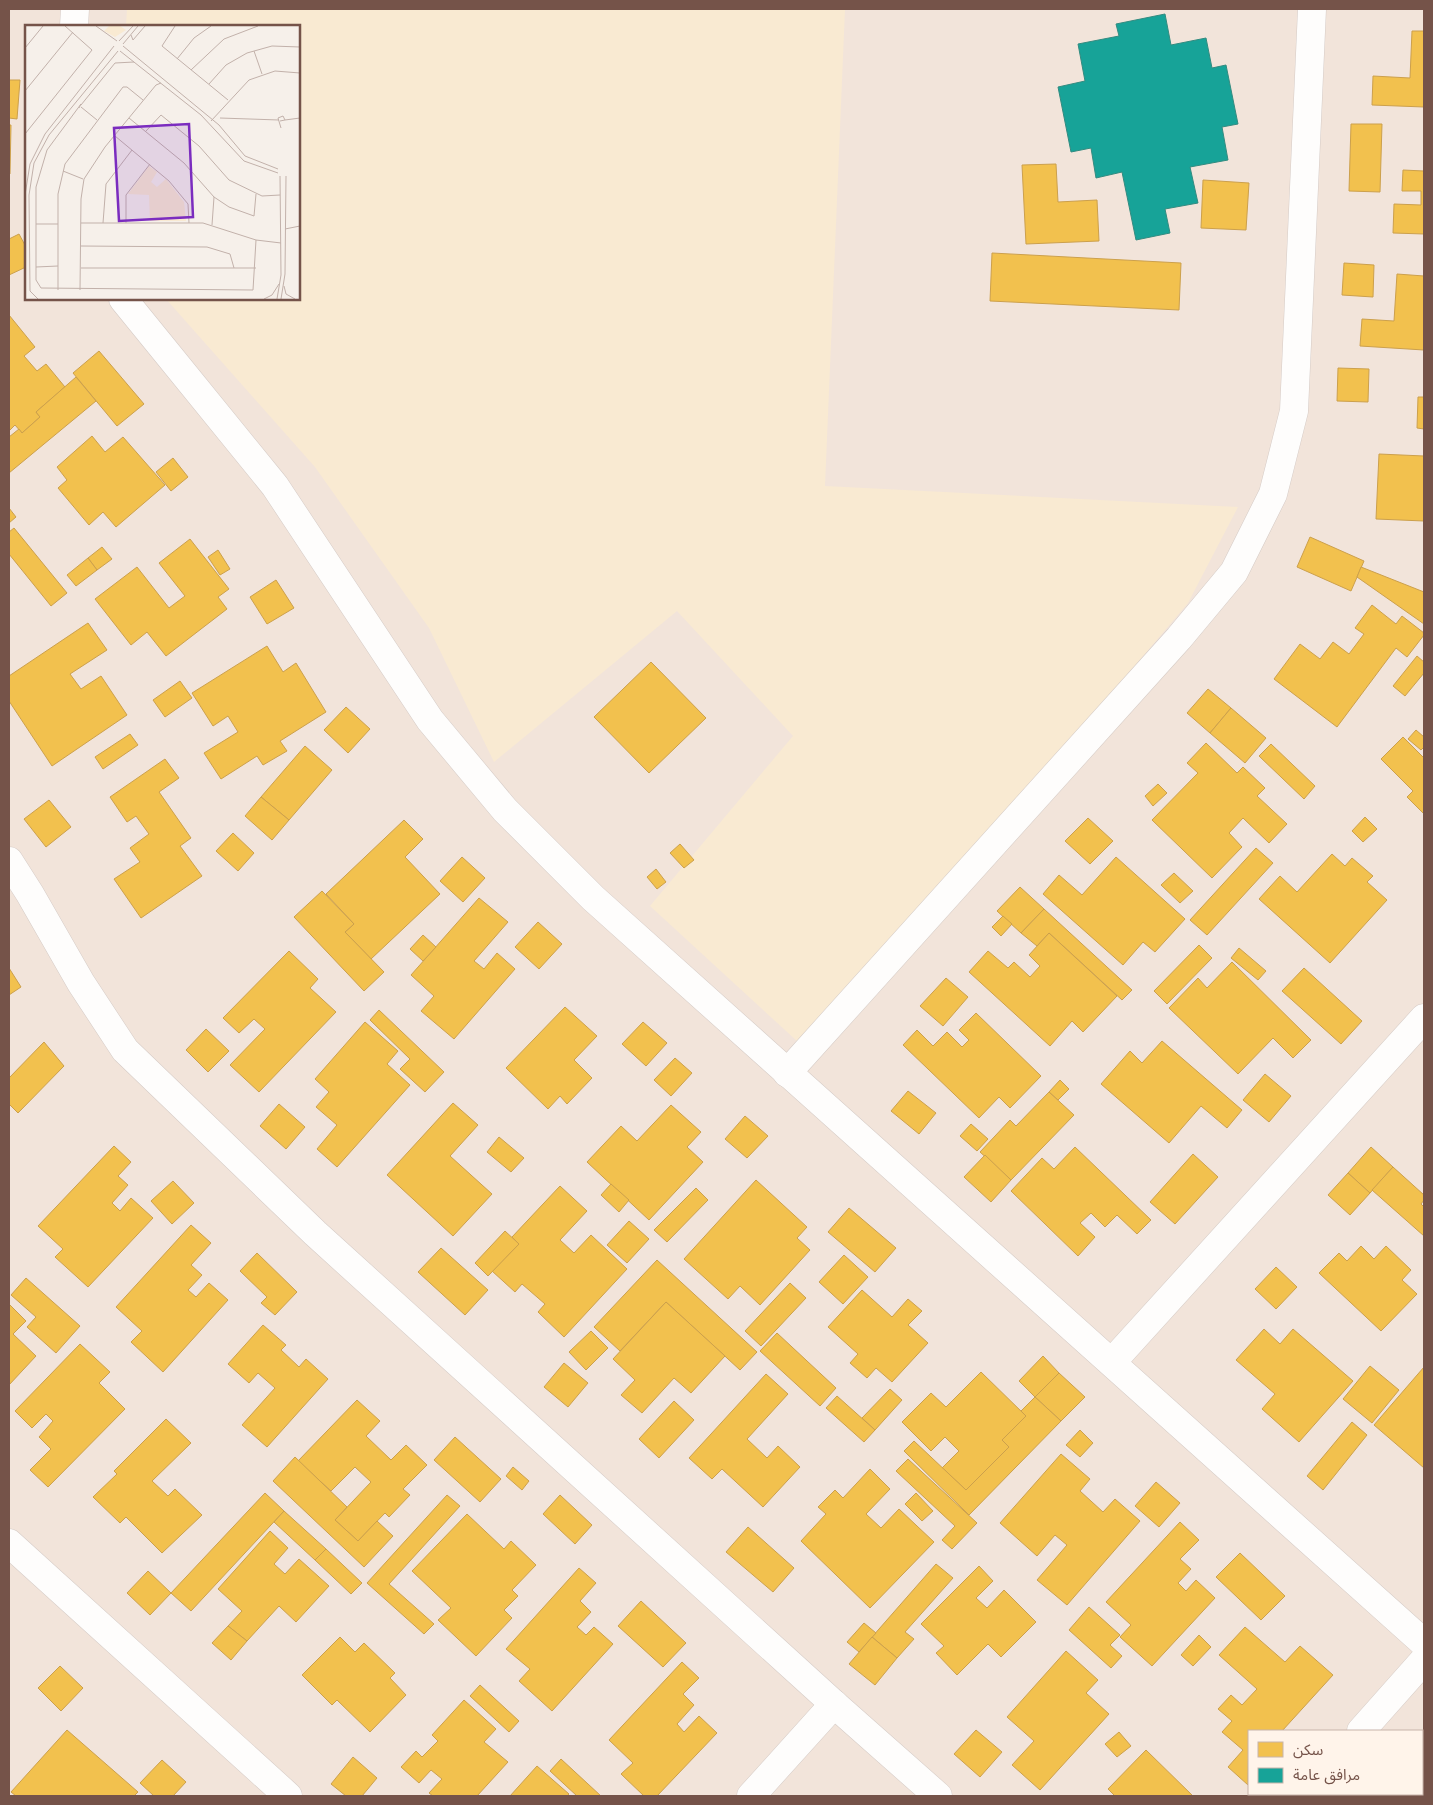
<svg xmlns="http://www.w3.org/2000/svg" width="1433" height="1805" font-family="Quicksand,'Noto Sans Arabic',sans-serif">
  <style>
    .residential { fill: #f2e4da; fill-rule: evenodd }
    .sand { fill: #f9ead2 }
    .homes { fill: #f2c14e; stroke: #cca04c }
    .public { fill: #17a398; stroke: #338b80 }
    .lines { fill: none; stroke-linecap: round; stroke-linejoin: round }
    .street-casing { stroke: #d5cbc6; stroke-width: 29 }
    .street { stroke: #fefdfc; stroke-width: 28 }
    .inset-road { fill: none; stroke: #c2b1aa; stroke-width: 1 }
    .view { fill: #7b2cbf; fill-opacity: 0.15; stroke: #7b2cbf; stroke-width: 2.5 }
    .inset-edge { fill: none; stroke: #755349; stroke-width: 2.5 }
  </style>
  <rect width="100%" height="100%" fill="#f6f0ea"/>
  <path class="residential" d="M9 9H1424V1796H9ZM26 26H299V299H26ZM1249 1731H1422V1794H1249Z"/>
  <path class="sand" d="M127 9H845L825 486 1238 507 1188 603 1033 786 798 1042 650 906 793 736 677 611 494 762 429 628 315 467 166 299H299V26H126Z"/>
  <g class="homes">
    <path d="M1412 31H1424V107L1372 105 1373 76 1410 78Z"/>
    <path d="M9 80H20L17 119 9 118Z"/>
    <path d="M1351 124H1382L1380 192 1349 191Z"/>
    <path d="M9 125H11L10 174H9Z"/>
    <path d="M1056 164 1058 202 1097 200 1099 241 1026 244 1022 165Z"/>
    <path d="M1403 170 1424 171V234L1393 233 1394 204 1421 205V191H1402Z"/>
    <path d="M1203 180 1249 183 1246 230 1201 228Z"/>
    <path d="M19 234 26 247V267L9 275V239Z"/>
    <path d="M992 253 1181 263 1179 310 990 301Z"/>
    <path d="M1344 263 1374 265 1373 297 1342 295Z"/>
    <path d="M1397 274 1424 276V350L1360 346 1362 319 1394 321Z"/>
    <path d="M9 315 35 347 24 356 37 371 46 364 65 387 36 412 40 417 22 433 15 425 9 431Z"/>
    <path d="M99 351 144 404 117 426 73 373Z"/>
    <path d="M1338 368 1369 369 1368 402 1337 401Z"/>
    <path d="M76 377 96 401 9 473V437L19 429 22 433 40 417 36 412Z"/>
    <path d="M1418 397H1424V429L1417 428Z"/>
    <path d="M92 436 105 452 123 437 165 485 116 527 103 512 89 525 58 488 67 480 57 467Z"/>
    <path d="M1379 454 1424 456V521L1376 519Z"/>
    <path d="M173 458 188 477 171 491 156 472Z"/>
    <path d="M9 508 16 517 9 523Z"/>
    <path d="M14 528 67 593 51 606 9 554V532Z"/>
    <path d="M1310 537 1364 561 1351 591 1297 567Z"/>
    <path d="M190 539 229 589 218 597 227 609 166 656 147 632 131 645 95 599 137 567 169 608 185 596 159 563Z"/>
    <path d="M102 547 112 559 97 570 88 558Z"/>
    <path d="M218 550 230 569 220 575 208 557Z"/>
    <path d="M88 558 97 570 76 586 67 575Z"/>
    <path d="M1361 567 1424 592V624L1357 577Z"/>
    <path d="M276 580 294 608 267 624 250 597Z"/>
    <path d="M1372 605 1396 624 1402 616 1424 633V635L1407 657 1396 648 1337 727 1274 679 1300 644 1320 659 1333 642 1349 654 1364 634 1355 628Z"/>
    <path d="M88 623 107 650 70 674 81 689 101 676 127 715 52 766 9 701V676Z"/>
    <path d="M267 646 283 672 296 663 326 712 280 741 287 751 263 765 257 756 221 779 204 753 238 732 228 716 213 726 192 693Z"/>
    <path d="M1417 656 1424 662V673L1405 696 1393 686Z"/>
    <path d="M651 662 706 718 649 773 594 717Z"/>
    <path d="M180 681 192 698 165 717 153 700Z"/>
    <path d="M1208 689 1231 708 1210 733 1187 713Z"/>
    <path d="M346 707 370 729 348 753 324 730Z"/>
    <path d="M1231 708 1266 738 1245 763 1210 733Z"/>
    <path d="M1416 730 1424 737V747L1421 750 1408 739Z"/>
    <path d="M130 734 138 745 103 769 95 757Z"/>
    <path d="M1403 737 1424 758V814L1407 797 1413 791 1381 759Z"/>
    <path d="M1206 743 1237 773 1243 767 1265 788 1257 796 1287 824 1269 843 1243 818 1229 833 1242 847 1212 878 1152 820 1198 773 1187 763Z"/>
    <path d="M1271 744 1315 786 1304 799 1259 756Z"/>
    <path d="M305 746 332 770 289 820 261 797Z"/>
    <path d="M165 759 179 778 159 792 191 838 180 846 202 876 141 918 114 879 140 862 130 848 149 834 136 816 127 822 110 797Z"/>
    <path d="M1158 784 1167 793 1153 806 1145 796Z"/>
    <path d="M261 797 289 820 272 840 245 816Z"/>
    <path d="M49 800 71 827 46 847 24 819Z"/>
    <path d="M1365 817 1377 829 1363 842 1352 831Z"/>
    <path d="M1088 818 1113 841 1090 864 1065 841Z"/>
    <path d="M404 820 423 839 405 857 440 894 371 959 345 932 354 924 326 894Z"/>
    <path d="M233 833 254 853 238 871 216 851Z"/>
    <path d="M680 844 694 860 684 868 670 853Z"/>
    <path d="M1256 848 1273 863 1207 935 1190 920Z"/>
    <path d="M1332 854 1345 866 1352 858 1373 876 1367 882 1387 900 1330 963 1259 899 1280 876 1297 892Z"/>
    <path d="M462 857 485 878 463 902 440 881Z"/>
    <path d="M1116 857 1185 919 1155 952 1143 942 1123 965 1043 894 1059 875 1082 895Z"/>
    <path d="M656 869 666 882 657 889 647 877Z"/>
    <path d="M1174 873 1193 891 1180 903 1161 885Z"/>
    <path d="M1020 887 1044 909 1021 933 997 911Z"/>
    <path d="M322 891 354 924 345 932 384 972 364 991 294 917Z"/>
    <path d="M479 898 508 922 474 961 484 969 497 953 515 969 454 1039 421 1011 434 996 411 975Z"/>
    <path d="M1044 909 1132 990 1122 1000 1049 933 1037 946 1021 933Z"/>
    <path d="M1003 916 1012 924 1001 936 992 927Z"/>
    <path d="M538 922 562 944 539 969 515 947Z"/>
    <path d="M1049 933 1117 996 1083 1032 1072 1021 1050 1046 969 972 988 951 1008 968 1014 962 1030 977 1040 966 1029 955Z"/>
    <path d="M423 935 436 947 423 961 410 949Z"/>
    <path d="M1199 945 1212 958 1167 1004 1154 991Z"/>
    <path d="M1239 948 1266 971 1258 980 1231 958Z"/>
    <path d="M289 951 318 979 310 988 336 1012 259 1092 230 1065 265 1029 254 1019 239 1033 223 1018Z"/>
    <path d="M1232 962 1311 1040 1293 1058 1273 1038 1238 1074 1169 1008 1198 978 1207 988Z"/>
    <path d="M9 968 21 987 9 995Z"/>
    <path d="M1304 968 1362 1021 1341 1044 1282 991Z"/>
    <path d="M946 978 968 997 943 1026 920 1006Z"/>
    <path d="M565 1007 597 1036 574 1060 592 1078 567 1104 560 1096 548 1109 506 1068Z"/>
    <path d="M379 1010 444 1072 425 1092 400 1069 410 1059 370 1020Z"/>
    <path d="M976 1013 1041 1076 1010 1108 999 1097 979 1118 903 1045 917 1030 933 1046 947 1032 962 1047 969 1040 959 1030Z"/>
    <path d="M365 1022 398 1051 387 1064 410 1085 337 1167 317 1149 337 1125 316 1107 329 1092 315 1079Z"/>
    <path d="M643 1022 667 1043 646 1066 622 1044Z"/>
    <path d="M206 1029 229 1051 208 1072 186 1050Z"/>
    <path d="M1162 1041 1242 1110 1227 1128 1201 1106 1169 1143 1101 1084 1130 1051 1142 1063Z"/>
    <path d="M44 1042 64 1066 18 1113 9 1104V1078Z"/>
    <path d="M675 1058 692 1073 671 1096 654 1080Z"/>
    <path d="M1265 1074 1291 1096 1269 1122 1243 1100Z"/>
    <path d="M1060 1080 1069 1089 1058 1100 1049 1092Z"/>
    <path d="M908 1091 936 1113 919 1134 891 1111Z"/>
    <path d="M1049 1092 1074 1115 1011 1180 980 1152 1010 1120 1016 1126Z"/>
    <path d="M453 1103 478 1125 450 1156 492 1194 453 1236 387 1175Z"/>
    <path d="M279 1104 305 1127 286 1149 260 1126Z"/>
    <path d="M671 1105 701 1132 687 1147 703 1162 649 1220 587 1162 621 1126 637 1141Z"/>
    <path d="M745 1116 768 1136 747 1158 725 1139Z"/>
    <path d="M971 1124 988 1139 977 1151 960 1136Z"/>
    <path d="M499 1137 524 1158 511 1172 487 1152Z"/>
    <path d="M114 1146 131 1162 118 1176 128 1185 112 1203 120 1211 131 1198 153 1218 88 1287 55 1257 63 1249 38 1226Z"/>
    <path d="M1075 1147 1151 1220 1137 1234 1117 1215 1105 1227 1091 1213 1080 1223 1095 1237 1078 1256 1011 1191 1042 1158 1054 1169Z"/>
    <path d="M1371 1147 1393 1167 1370 1193 1348 1173Z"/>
    <path d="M1193 1154 1218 1177 1175 1224 1150 1202Z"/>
    <path d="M985 1155 1011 1180 991 1202 964 1177Z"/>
    <path d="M1393 1167 1424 1195V1200L1421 1204 1424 1207V1236L1372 1190Z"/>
    <path d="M1348 1173 1370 1193 1350 1215 1328 1195Z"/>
    <path d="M756 1180 807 1227 797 1238 810 1250 760 1305 740 1286 728 1299 684 1259Z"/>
    <path d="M173 1181 194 1203 172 1224 151 1201Z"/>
    <path d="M611 1184 629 1200 619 1212 601 1195Z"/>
    <path d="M560 1186 587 1211 560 1240 574 1253 591 1235 627 1269 564 1337 538 1312 545 1304 522 1284 515 1292 492 1271 519 1244 512 1237Z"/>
    <path d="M696 1188 708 1200 667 1242 654 1230Z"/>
    <path d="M849 1208 896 1248 875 1272 828 1232Z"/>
    <path d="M629 1221 649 1239 627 1263 607 1245Z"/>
    <path d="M191 1225 211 1243 191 1265 202 1275 188 1290 196 1297 209 1283 228 1300 163 1372 131 1342 142 1331 116 1307Z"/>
    <path d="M505 1231 519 1244 488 1276 475 1263Z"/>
    <path d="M1361 1246 1374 1259 1386 1246 1411 1270 1402 1280 1417 1294 1381 1331 1319 1273 1339 1253 1347 1261Z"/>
    <path d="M441 1248 488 1290 465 1315 418 1272Z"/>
    <path d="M257 1253 297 1292 275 1315 261 1303 267 1297 240 1271Z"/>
    <path d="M844 1255 868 1277 843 1304 819 1282Z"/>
    <path d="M657 1260 757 1352 740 1370 666 1302 620 1351 594 1327Z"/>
    <path d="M1276 1267 1297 1287 1276 1309 1255 1289Z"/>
    <path d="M26 1278 80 1326 56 1353 27 1327 36 1317 11 1295Z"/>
    <path d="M790 1283 806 1298 761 1346 745 1331Z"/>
    <path d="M862 1290 892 1317 908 1299 922 1311 908 1325 928 1343 892 1382 876 1368 867 1378 850 1363 858 1354 828 1327Z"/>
    <path d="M666 1302 725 1356 691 1393 674 1378 642 1413 621 1395 635 1380 613 1359Z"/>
    <path d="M9 1304 26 1321 13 1334 36 1356 9 1385Z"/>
    <path d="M263 1325 286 1345 281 1350 299 1367 306 1359 328 1379 267 1447 242 1425 275 1388 258 1373 249 1383 228 1364Z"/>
    <path d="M1264 1329 1280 1344 1293 1329 1353 1381 1299 1442 1262 1409 1275 1394 1236 1360Z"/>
    <path d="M591 1331 608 1348 586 1370 569 1352Z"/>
    <path d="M777 1333 836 1388 820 1406 760 1351Z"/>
    <path d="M80 1344 110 1372 99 1383 125 1409 48 1487 30 1470 51 1449 39 1437 53 1421 46 1414 32 1428 15 1411Z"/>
    <path d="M1043 1356 1059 1373 1035 1397 1019 1381Z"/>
    <path d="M564 1363 588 1383 568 1407 544 1387Z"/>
    <path d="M1370 1366 1399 1390 1372 1423 1343 1399Z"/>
    <path d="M1424 1367V1468L1374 1425Z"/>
    <path d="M981 1372 1026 1416 1002 1440 1009 1447 966 1490 942 1468 959 1451 945 1437 931 1451 902 1422 931 1393 946 1407Z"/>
    <path d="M1059 1373 1085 1397 1061 1421 1035 1397Z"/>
    <path d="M766 1374 788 1394 747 1439 767 1458 778 1446 800 1467 763 1507 722 1469 712 1479 689 1458Z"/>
    <path d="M890 1389 902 1400 875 1430 862 1418Z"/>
    <path d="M837 1396 875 1430 864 1442 826 1408Z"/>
    <path d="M1035 1397 1061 1421 969 1515 904 1451 914 1441 966 1490 1009 1447 1002 1440 1026 1416 1021 1411Z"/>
    <path d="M357 1400 380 1421 366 1436 391 1460 406 1445 427 1465 403 1489 410 1495 389 1517 385 1513 358 1541 335 1520 371 1482 355 1467 331 1491 298 1461Z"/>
    <path d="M674 1401 694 1420 659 1458 639 1439Z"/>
    <path d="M166 1419 191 1443 152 1481 168 1496 175 1489 202 1515 162 1553 126 1517 120 1523 93 1497 117 1474 114 1471Z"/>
    <path d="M1352 1422 1367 1435 1323 1490 1307 1476Z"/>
    <path d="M1080 1430 1093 1443 1080 1457 1066 1445Z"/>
    <path d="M455 1437 501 1479 480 1502 434 1460Z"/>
    <path d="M1061 1454 1090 1479 1080 1491 1103 1512 1115 1499 1140 1521 1067 1605 1037 1580 1067 1545 1055 1535 1037 1556 1000 1523Z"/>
    <path d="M295 1457 347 1507 335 1520 358 1541 377 1521 393 1536 364 1567 273 1481Z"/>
    <path d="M908 1459 977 1523 952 1549 942 1540 955 1526 896 1471Z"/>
    <path d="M513 1467 529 1481 522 1490 506 1476Z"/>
    <path d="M870 1469 890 1489 866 1514 881 1528 899 1509 934 1542 870 1608 801 1541 826 1514 818 1507 835 1490 843 1498Z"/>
    <path d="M1156 1482 1180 1503 1159 1527 1135 1506Z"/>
    <path d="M265 1493 284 1511 191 1611 171 1593Z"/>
    <path d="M916 1493 933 1511 922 1521 905 1504Z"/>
    <path d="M447 1495 460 1506 389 1584 434 1624 424 1634 367 1583Z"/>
    <path d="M560 1495 592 1525 575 1544 543 1514Z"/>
    <path d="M284 1511 326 1549 315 1560 274 1522Z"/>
    <path d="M467 1514 504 1549 511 1541 536 1565 512 1590 518 1596 504 1610 512 1618 476 1656 438 1620 451 1608 412 1571Z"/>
    <path d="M1180 1522 1199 1540 1180 1559 1191 1569 1178 1583 1186 1591 1196 1580 1215 1598 1152 1666 1120 1637 1131 1625 1106 1602Z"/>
    <path d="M748 1527 794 1568 773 1592 726 1552Z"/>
    <path d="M270 1531 288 1548 274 1564 285 1574 299 1559 329 1586 296 1622 279 1606 247 1641 228 1626 242 1611 218 1589Z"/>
    <path d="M326 1549 362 1583 351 1594 315 1560Z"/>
    <path d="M1240 1553 1285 1596 1261 1620 1216 1577Z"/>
    <path d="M936 1564 953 1578 905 1632 914 1639 897 1658 872 1637Z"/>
    <path d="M979 1566 993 1581 976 1598 987 1608 1004 1590 1036 1622 1001 1657 988 1644 957 1675 936 1653 944 1646 921 1624Z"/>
    <path d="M579 1568 596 1583 580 1601 591 1612 577 1627 586 1635 594 1627 613 1644 552 1711 519 1681 530 1669 506 1649Z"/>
    <path d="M148 1571 171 1593 150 1615 127 1593Z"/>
    <path d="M641 1601 686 1643 663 1667 618 1626Z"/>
    <path d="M1089 1607 1120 1635 1110 1645 1122 1656 1111 1668 1069 1630Z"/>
    <path d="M864 1623 876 1633 859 1652 847 1642Z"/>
    <path d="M228 1626 247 1641 231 1660 212 1643Z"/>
    <path d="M1245 1627 1285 1662 1300 1646 1333 1675 1282 1731H1249L1248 1785 1228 1767 1243 1750 1222 1732 1232 1721 1218 1709 1231 1695 1242 1705 1257 1689 1219 1655Z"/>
    <path d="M1199 1635 1211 1647 1193 1666 1181 1655Z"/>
    <path d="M340 1637 355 1652 364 1643 395 1673 390 1678 406 1695 370 1732 337 1700 332 1705 302 1675Z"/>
    <path d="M872 1637 897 1658 875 1685 849 1664Z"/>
    <path d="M1066 1651 1098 1680 1086 1693 1109 1714 1040 1790 1012 1765 1034 1741 1007 1717Z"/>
    <path d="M682 1662 699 1678 683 1694 694 1705 677 1724 684 1732 699 1716 717 1733 657 1796H644L621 1774 633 1763 609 1740Z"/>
    <path d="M60 1666 83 1688 61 1711 38 1688Z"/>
    <path d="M480 1685 519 1721 509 1732 470 1696Z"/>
    <path d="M464 1700 496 1729 484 1742 508 1762 477 1796H433L429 1793 442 1779 431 1770 419 1783 401 1767 416 1751 422 1757 438 1741 432 1735Z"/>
    <path d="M67 1730 138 1792 134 1796H16L11 1792Z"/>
    <path d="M976 1730 1002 1752 980 1777 954 1754Z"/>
    <path d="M1119 1732 1131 1746 1117 1757 1105 1744Z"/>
    <path d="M1146 1750 1193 1796H1115L1108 1789Z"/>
    <path d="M353 1757 377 1778 362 1796H346L331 1784Z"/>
    <path d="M561 1759 601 1796H577L550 1771Z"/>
    <path d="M162 1760 186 1782 173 1796H154L140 1783Z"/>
    <path d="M537 1766 569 1794 567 1796H510Z"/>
  </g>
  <path class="public" d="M1165 14 1171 45 1206 38 1212 68 1226 65 1238 124 1222 127 1228 160 1190 167 1198 203 1165 209 1170 233 1136 240 1122 172 1096 178 1091 148 1071 152 1058 87 1085 81 1078 44 1119 36 1116 24Z"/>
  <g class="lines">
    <g class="street-casing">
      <g id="street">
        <path d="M74 26 75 9"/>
        <path d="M123 299 275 486 430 720 505 810 593 898 1424 1643"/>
        <path d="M9 861 30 894 81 983 125 1050 315 1233 834 1704 938 1796"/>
        <path d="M787 1073 1179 638 1234 572 1273 494 1294 411 1312 9"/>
        <path d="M1112 1362 1424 1018"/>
        <path d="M9 1543 288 1796"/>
        <path d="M1361 1731 1424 1660"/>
        <path d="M751 1796 834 1704"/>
        <path d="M1303 1796 1305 1794"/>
      </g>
    </g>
    <use href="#street" class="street"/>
  </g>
  <g transform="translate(25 25)">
    <rect width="275" height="275" fill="#f6f0ea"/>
    <path d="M84 1H95L101 5 90 12 79 6ZM124 141 132 147 126 157 132 162 141 154 159 177 161 196H125L124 170 103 169Z" fill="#f9ead2"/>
    <path class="inset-road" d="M71 1 92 16M150 1 137 21 203 75M106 10 108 15 120 1M94 16 108 1M98 19 113 1M98 21 194 100 220 131 253 144M0 23 18 1M95 26 176 90 219 136 253 148M229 26 237 49M152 34 169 13 186 1M166 45 199 14 233 1M184 59 201 40 222 28 247 21 275 22M0 66 48 7M56 80 90 38 109 37M56 82 72 95M54 83 56 79 22 125 11 162V255L16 263 228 265 231 215M104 93 159 138 189 172 204 182 229 191 231 169M195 93 254 95M260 95 275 93M186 96 224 55 250 46 275 48M255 96 260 95 258 91 253 93 256 103M121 106 136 90 174 121 204 155 237 171 255 170M0 109 67 25 40 1M90 111 144 156 163 179 164 198M38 146 58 154M56 198H178L231 215 256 218M78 198 81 159 107 125M101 198V170L125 139M11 199H33M187 200 189 172M260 204 275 201M56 221 182 222 205 229 209 243M11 242 33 241M56 243H231M259 261 261 269 270 274M33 265V169L40 139 98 62H102L118 75M55 265 56 174 59 154 80 122 131 60 136 58M0 270V170L5 139 20 109 89 21M13 274 5 266 4 170 9 138 24 110 93 26M239 274 247 270 254 259M252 274 256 250 255 151M256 274 260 249 261 151"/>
    <path class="view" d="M164 99 168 192 94 196 89 103Z"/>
    <rect width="275" height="275" class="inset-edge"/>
  </g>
  <rect width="1433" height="1805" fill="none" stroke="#755349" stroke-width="20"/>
  <rect x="1248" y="1730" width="175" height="65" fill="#fff4ea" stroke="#c8b4aa"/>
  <rect x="1258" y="1742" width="25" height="15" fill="#f2c14e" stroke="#c8b4aa"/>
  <text x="1293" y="1755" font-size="15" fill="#755349">سكن</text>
  <rect x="1258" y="1768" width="25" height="15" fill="#17a398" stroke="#c8b4aa"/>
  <text x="1293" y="1780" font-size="15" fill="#755349">مرافق عامة</text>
</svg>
